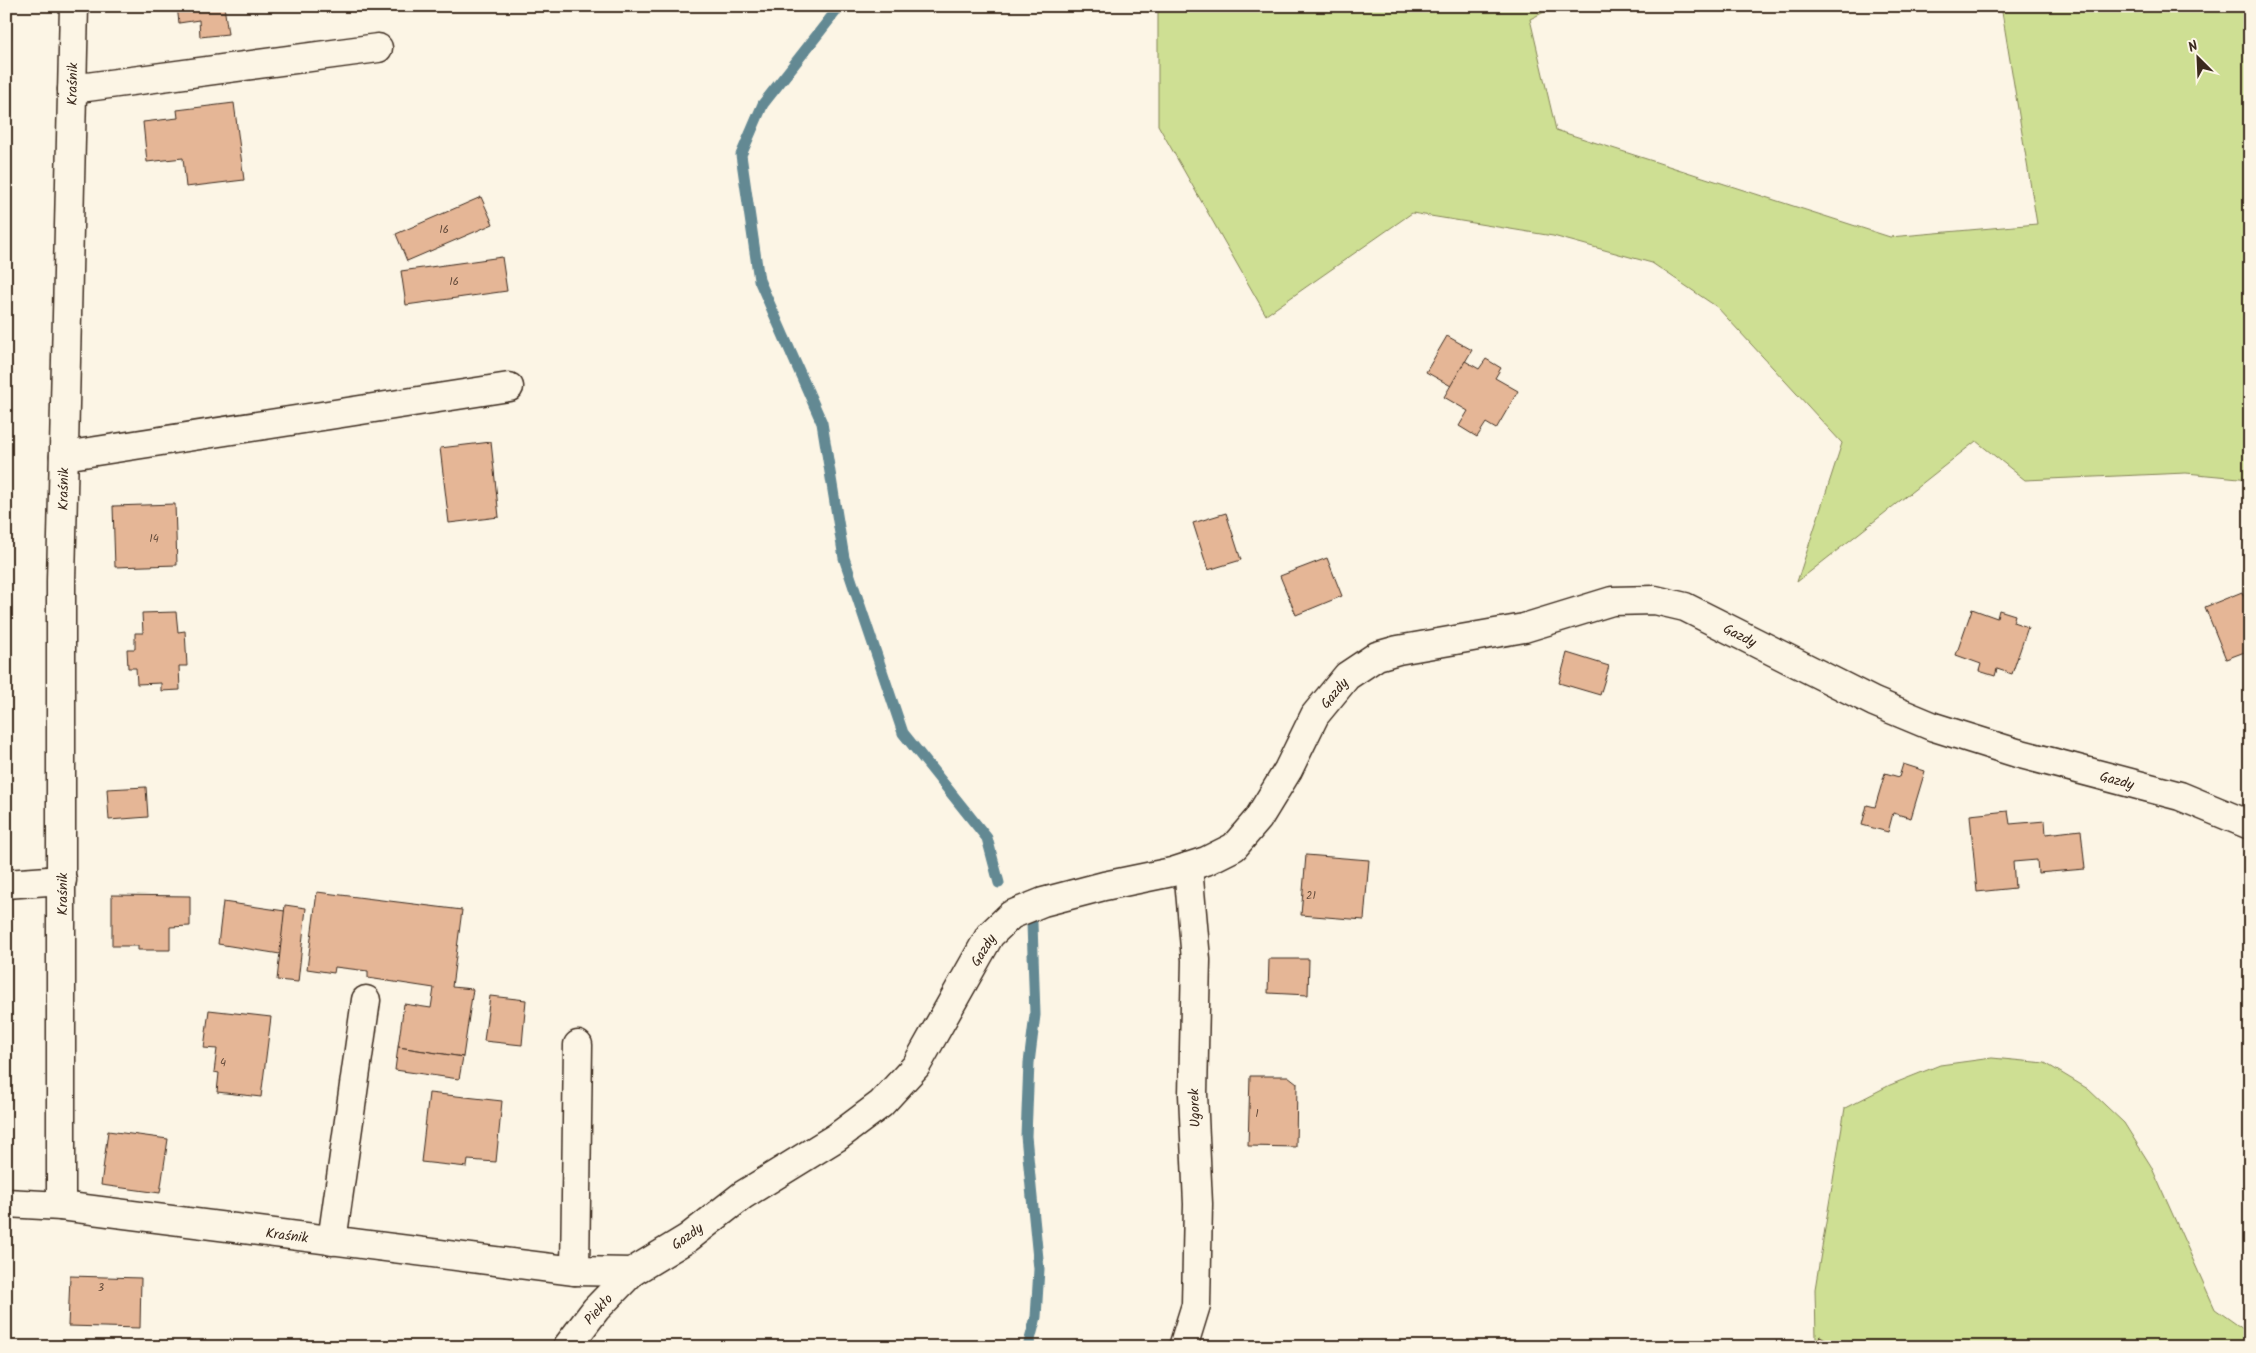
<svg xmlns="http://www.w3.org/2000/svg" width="2256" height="1353" font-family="Kalam,sans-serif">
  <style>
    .green { fill: #cedf93; stroke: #848458 }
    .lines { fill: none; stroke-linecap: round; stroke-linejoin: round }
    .stream { stroke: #648993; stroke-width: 11 }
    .building { fill: #e5b696; stroke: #3b2a1e }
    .minor-casing { stroke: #3b2a1e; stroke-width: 31 }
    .minor { stroke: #fcf5e5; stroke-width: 28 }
    .labels { text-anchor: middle; stroke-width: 4.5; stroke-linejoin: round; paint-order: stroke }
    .number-label { font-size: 11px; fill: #664d3c }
    .street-label { font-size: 14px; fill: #3b2a1e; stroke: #fcf5e5 }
  </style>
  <rect width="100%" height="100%" fill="#fcf5e5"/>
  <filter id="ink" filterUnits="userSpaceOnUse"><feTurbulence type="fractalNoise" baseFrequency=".02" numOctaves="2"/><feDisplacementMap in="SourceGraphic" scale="10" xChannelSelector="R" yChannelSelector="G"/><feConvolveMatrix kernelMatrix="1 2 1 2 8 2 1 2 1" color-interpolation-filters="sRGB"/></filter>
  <g filter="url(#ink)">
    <g class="green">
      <path d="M1158 6H1556L1530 19 1556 130 1890 237 2037 224 2001 6H2250V479L2186 473 2025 480 1976 441 1797 582 1842 443 1717 307 1652 263 1553 236 1412 213 1266 315 1158 125Z"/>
      <path d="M1992 1058 2045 1063 2088 1089 2124 1123 2151 1166 2215 1309 2250 1334V1347H1819L1816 1339 1815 1289 1845 1108 1890 1085 1940 1065Z"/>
    </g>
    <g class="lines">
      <g class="stream">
        <path d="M840 6 763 104 741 155 759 280 822 423 844 558 903 733 987 838 999 883"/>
        <path d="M1028 1347 1036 1317 1039 1269 1026 1136 1029 1063 1035 1015 1032 923"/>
      </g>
    </g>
    <g class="building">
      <path d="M6 6H12L11 40H6Z"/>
      <path d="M177 6H224L228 34 200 37 199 20 179 23Z"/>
      <path d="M234 103 244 180 186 187 183 158 147 162 143 122 178 118 177 110Z"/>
      <path d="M481 197 493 224 407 261 396 234Z"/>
      <path d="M502 257 507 291 406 305 401 271Z"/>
      <path d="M1447 336 1472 350 1451 386 1426 372Z"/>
      <path d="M1486 359 1501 368 1495 378 1518 391 1496 429 1486 423 1477 437 1459 426 1468 411 1444 397 1465 361 1479 369Z"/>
      <path d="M491 442 499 517 449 523 440 448Z"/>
      <path d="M175 504 177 565 115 567 113 506Z"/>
      <path d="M1226 513 1241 560 1208 570 1193 523Z"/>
      <path d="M1327 558 1342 596 1296 615 1280 576Z"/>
      <path d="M2242 592 2250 610V650L2226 659 2205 607Z"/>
      <path d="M1972 609 1997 618 1999 610 2015 615 2013 622 2028 627 2012 674 1997 669 1995 676 1979 671 1981 664 1956 655Z"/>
      <path d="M176 612 178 632 185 631 187 666H179L180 690 161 691V683L137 684 136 668H128L127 649H135V633H143L142 613Z"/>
      <path d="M1567 653 1609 666 1600 695 1559 683Z"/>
      <path d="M1903 764 1925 771 1911 818 1893 813 1888 832 1862 825 1867 805 1875 807 1885 773 1899 777Z"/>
      <path d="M146 787 148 817 109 820 107 789Z"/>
      <path d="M2008 811 2010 824 2045 821 2046 834 2081 830 2085 869 2038 873 2037 860 2013 862 2015 888 1977 892 1970 815Z"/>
      <path d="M1306 855 1369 860 1364 920 1301 915Z"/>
      <path d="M317 892 462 910 452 987 473 989 463 1057 398 1047 404 1004 431 1008 434 988 368 978V971L335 967 334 973 307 969Z"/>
      <path d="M112 895 190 896V926L170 927V950H138V946H112Z"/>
      <path d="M223 902 285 911 280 954 218 944Z"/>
      <path d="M285 905 306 908 298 982 277 980Z"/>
      <path d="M1269 959H1309L1308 995 1268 993Z"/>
      <path d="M490 996 526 1000 522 1045 484 1041Z"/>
      <path d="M209 1010 271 1017 261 1097 217 1092 219 1073 214 1072 217 1049 204 1048Z"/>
      <path d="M398 1047 463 1057 459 1079 395 1070Z"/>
      <path d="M1250 1076H1288L1297 1083 1296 1147 1248 1146Z"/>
      <path d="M429 1093 502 1101 496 1162 468 1160 467 1167 421 1162Z"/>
      <path d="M108 1131 168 1139 160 1193 101 1185Z"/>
      <path d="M70 1276 141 1278 140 1328 68 1326Z"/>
      <path d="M1820 1336 1840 1347H1813Z"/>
    </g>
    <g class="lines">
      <g class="minor-casing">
        <g id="minor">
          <path d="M74 6 61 581V1206L575 1271 632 1272"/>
          <path d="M72 89 378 48"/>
          <path d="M64 456 509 387"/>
          <path d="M6 884 62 880"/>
          <path d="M6 1203 61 1206"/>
          <path d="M332 1241 366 1000"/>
          <path d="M575 1271 578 1045"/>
          <path d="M567 1347 596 1309 632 1272 688 1238 743 1195 837 1137 881 1104 916 1066 990 935 1011 915 1043 902 1104 886 1172 872 1206 861 1234 847 1258 819 1288 770 1315 715 1347 676 1377 656 1398 650 1524 628 1612 601 1655 600 1685 607 1874 702 1934 727 2017 753 2180 796 2250 825"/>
          <path d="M1183 1347 1196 1305 1198 1204 1193 1094 1196 960 1188 867"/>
        </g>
      </g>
      <use href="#minor" class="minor"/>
    </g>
  </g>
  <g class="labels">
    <g class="number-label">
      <text x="444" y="233">16</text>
      <text x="454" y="285">16</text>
      <text x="154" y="542">14</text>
      <text x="1311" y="899">21</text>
      <text x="223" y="1066">4</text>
      <text x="1257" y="1117">1</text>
      <text x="101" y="1291">3</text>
    </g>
    <g class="street-label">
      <text transform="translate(72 84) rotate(-89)" y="5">Kraśnik</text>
      <text transform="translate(63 489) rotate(-89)" y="5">Kraśnik</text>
      <text transform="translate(1740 635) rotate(27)" y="5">Gazdy</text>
      <text transform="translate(1334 693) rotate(-50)" y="5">Gazdy</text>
      <text transform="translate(2117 780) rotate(15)" y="5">Gazdy</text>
      <text transform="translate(62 894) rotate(-90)" y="5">Kraśnik</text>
      <text transform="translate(983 950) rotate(-58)" y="5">Gazdy</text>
      <text transform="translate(1194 1108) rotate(-92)" y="5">Ugorek</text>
      <text transform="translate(287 1235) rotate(7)" y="5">Kraśnik</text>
      <text transform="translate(687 1236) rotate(-36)" y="5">Gazdy</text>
      <text transform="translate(598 1309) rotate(-49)" y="5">Piekło</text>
    </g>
  </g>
  <rect width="2256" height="1353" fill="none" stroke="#fcf5e5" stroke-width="25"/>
  <rect x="12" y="12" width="2231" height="1328" fill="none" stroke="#3b2a1e" stroke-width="2" filter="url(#ink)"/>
  <g transform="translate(2198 58) rotate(336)" stroke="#fcf5e5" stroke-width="4" paint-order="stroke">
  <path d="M0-4L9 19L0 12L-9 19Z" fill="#3b2a1e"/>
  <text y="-8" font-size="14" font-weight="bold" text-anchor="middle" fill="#3b2a1e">N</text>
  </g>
</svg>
